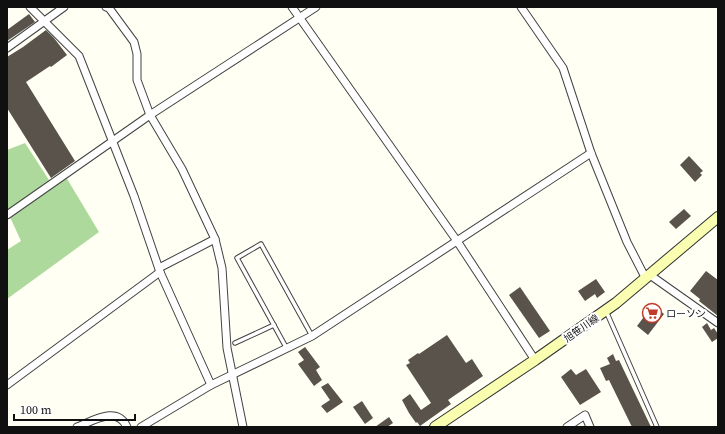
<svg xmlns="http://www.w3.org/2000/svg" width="725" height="434" font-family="'Source Serif 4','Noto Sans JP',serif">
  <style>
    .forest { fill: #adda9c }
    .building { fill: #59534c }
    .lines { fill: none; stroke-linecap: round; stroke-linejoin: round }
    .lane-casing { stroke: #434343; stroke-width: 5.5 }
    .street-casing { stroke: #434343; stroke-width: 9 }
    .secondary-casing { stroke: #323232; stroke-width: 12 }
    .lane { stroke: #fff; stroke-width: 3.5 }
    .street { stroke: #fff; stroke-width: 7 }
    .secondary { stroke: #f9feb0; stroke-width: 10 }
    .labels { text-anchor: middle; stroke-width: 4; stroke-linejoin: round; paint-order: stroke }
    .poi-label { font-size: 10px; fill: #101010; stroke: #fff; text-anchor: start }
    .street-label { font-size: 10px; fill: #101010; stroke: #fff }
  </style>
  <rect width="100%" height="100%" fill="#fffff3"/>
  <g class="forest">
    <path d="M25 143 49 180 7 211V150Z"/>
    <path d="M66 177 99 232 7 299V250L21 241 10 217Z"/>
  </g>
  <g class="building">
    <path d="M29 14 35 22 7 41V30Z"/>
    <path d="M46 30 54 38 67 55 51 67 50 66 26 82 75 161 51 178 7 108V57L23 47Z"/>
    <path d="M689 156 703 171 700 173 702 175 695 182 680 165Z"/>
    <path d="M684 209 691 216 676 229 669 222Z"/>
    <path d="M706 271 718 280V316L699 301 700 299 690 291Z"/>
    <path d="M596 279 605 292 597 298 595 294 585 301 578 291Z"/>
    <path d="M520 287 550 331 539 338 509 295Z"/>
    <path d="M653 305 664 314 648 335 637 326Z"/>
    <path d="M707 323 711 330 714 328 718 334V338L712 342 702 327Z"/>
    <path d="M447 335 466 363 472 359 483 376 448 400 451 404 420 426 417 422 416 423 409 413 402 400 410 394 421 410 431 403 406 365 410 363 408 360 418 353 419 354Z"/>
    <path d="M305 347 320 367 316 370 322 380 314 386 298 364 304 360 298 352Z"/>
    <path d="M613 354 616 361 619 360 651 427H632L609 380 606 381 600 368 610 364 607 358Z"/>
    <path d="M571 369 576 375 586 369 601 392 580 405 561 377Z"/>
    <path d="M328 383 343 402 327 413 321 406 330 400 321 387Z"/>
    <path d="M362 401 373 418 365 424 353 407Z"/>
    <path d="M389 417 393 423 387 427H375Z"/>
  </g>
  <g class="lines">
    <g class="lane-casing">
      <g id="lane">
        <path d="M606 311 657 427"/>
        <path d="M235 343 274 325"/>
        <path d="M287 349 237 258 261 244 312 336"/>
      </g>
    </g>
    <g class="street-casing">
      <g id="street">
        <path d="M30 7 79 56 134 196 160 272 211 385"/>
        <path d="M106 7 109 8 134 42 137 54V80L150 115 182 169 215 239 222 268 227 348 243 427"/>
        <path d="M292 7 457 241 535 360"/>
        <path d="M521 7 563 68 591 153 627 242 646 279"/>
        <path d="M7 48 64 7"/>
        <path d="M7 215 150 115 316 7"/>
        <path d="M159 268 215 239"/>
        <path d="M650 275 718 323"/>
        <path d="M7 385 160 272"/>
        <path d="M77 427C93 421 117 405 127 427"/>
        <path d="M141 427 211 385 312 336 591 153"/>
        <path d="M567 427 585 415 590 427"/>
      </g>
    </g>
    <g class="secondary-casing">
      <path id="secondary" d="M435 427 535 360 616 303 718 217"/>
    </g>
    <use href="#lane" class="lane"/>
    <use href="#street" class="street"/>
    <use href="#secondary" class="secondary"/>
  </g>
  <defs>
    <g id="supermarket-ring" transform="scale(1)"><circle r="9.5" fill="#fff" stroke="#c03b28" stroke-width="1.5"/><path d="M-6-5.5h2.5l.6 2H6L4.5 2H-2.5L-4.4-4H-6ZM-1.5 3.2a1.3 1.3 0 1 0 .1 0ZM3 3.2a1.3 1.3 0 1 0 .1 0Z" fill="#c03b28"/></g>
  </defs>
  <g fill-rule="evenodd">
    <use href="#supermarket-ring" x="652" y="313"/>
  </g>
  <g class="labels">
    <g class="poi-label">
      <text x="666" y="317">ローソン</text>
    </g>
    <g class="street-label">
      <text transform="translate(581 328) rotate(-35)" y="4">旭笹川線</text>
    </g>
  </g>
  <rect width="725" height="434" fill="none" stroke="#101010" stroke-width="16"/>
  <path d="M14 414v6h121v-6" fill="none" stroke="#101010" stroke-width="2"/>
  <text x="20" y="414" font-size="12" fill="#101010" stroke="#ffffff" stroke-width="3" paint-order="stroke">100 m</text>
</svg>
